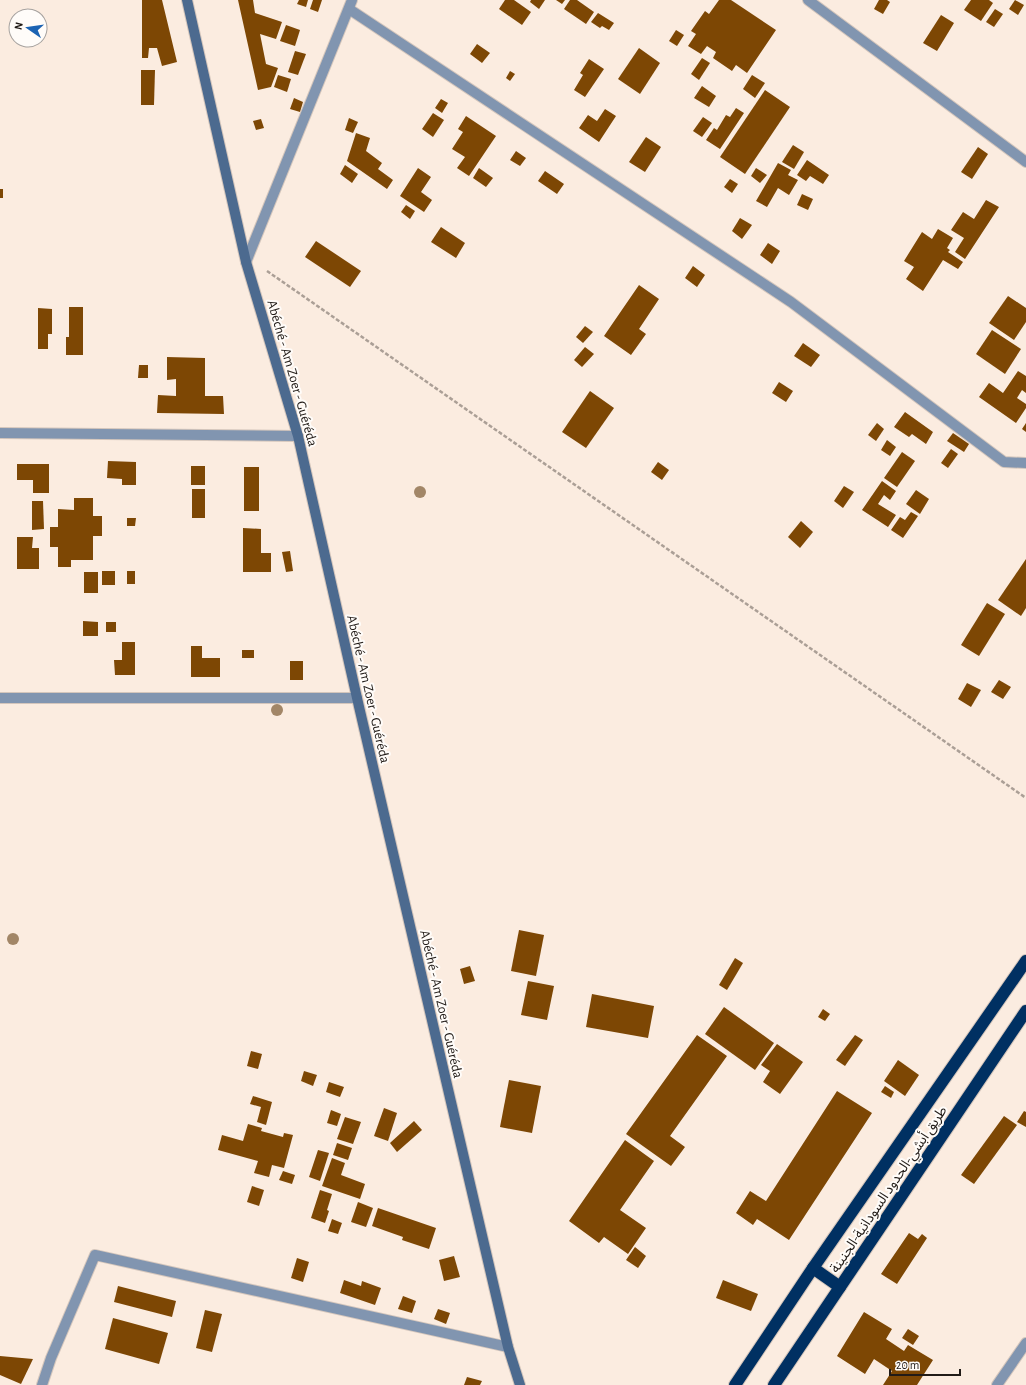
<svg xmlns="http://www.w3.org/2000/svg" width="1026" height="1385" font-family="'Alegreya Sans','Noto Sans Arabic',sans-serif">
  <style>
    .building { fill: #7d4704 }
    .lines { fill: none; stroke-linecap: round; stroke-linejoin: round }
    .street-casing { stroke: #d4c6bc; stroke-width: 12 }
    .secondary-casing { stroke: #d4c6bc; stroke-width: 12 }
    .highway-casing { stroke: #d4c6bc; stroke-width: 14 }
    .path { stroke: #ab9f96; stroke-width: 2.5; stroke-dasharray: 4 2; stroke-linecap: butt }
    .street { stroke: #8195b0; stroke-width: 10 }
    .secondary { stroke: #4c6a8f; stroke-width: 10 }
    .highway { stroke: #003062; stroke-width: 12 }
    .tree { fill: #a28667 }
    .labels { text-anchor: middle; stroke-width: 4; stroke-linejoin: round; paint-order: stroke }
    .street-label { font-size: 14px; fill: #211b17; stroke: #fffcf9 }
  </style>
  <rect width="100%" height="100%" fill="#fbece0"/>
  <g class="building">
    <path d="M142 0H162L177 62 162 66 157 48H149L148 58H142Z"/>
    <path d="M238 0H253L255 13 282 22 276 39 260 34 266 64 278 68 271 87 258 90Z"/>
    <path d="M299 0H308L306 7 297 4Z"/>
    <path d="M313 0H322L318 12 310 9Z"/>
    <path d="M505 0H514L531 12 522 25 499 9Z"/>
    <path d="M531 0H545L539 9 530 2Z"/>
    <path d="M556 0H565L562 4Z"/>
    <path d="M570 0H577L594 12 586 24 564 9Z"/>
    <path d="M719 0H731L776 30 747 73 736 65 732 71 713 58 716 52 707 46 701 54 688 46 696 34 691 31 705 11 709 14Z"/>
    <path d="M879 0H887L890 2 883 14 874 9Z"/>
    <path d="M971 0H989L993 3 981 21 964 10Z"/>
    <path d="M1015 0 1024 5 1018 15 1009 9Z"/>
    <path d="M995 9 1003 14 994 27 986 22Z"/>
    <path d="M598 13 614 23 609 30 602 26 600 28 591 22Z"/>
    <path d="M941 15 954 23 937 51 923 43Z"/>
    <path d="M286 25 300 30 295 46 280 41Z"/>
    <path d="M676 30 684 35 677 46 669 41Z"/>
    <path d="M477 44 490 53 482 63 470 54Z"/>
    <path d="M639 48 660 63 640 94 618 79Z"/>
    <path d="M295 51 306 54 298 75 288 72Z"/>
    <path d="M702 58 710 63 699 80 691 74Z"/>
    <path d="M589 59 604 69 585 97 574 90 583 75 580 73Z"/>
    <path d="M141 70H155L154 105H141Z"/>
    <path d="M510 71 515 74 510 81 506 78Z"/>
    <path d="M278 75 291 79 287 92 274 87Z"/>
    <path d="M752 75 765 83 755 98 743 89Z"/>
    <path d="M702 86 716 96 709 107 694 98Z"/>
    <path d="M765 90 790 107 745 174 720 157Z"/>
    <path d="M294 98 303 102 300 112 290 109Z"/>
    <path d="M441 99 448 103 442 113 435 108Z"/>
    <path d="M736 108 744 113 720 149 706 140 714 128 717 130 726 115 730 117Z"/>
    <path d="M605 109 616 116 599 142 579 128 588 115 597 121Z"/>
    <path d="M433 113 444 120 433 137 422 129Z"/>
    <path d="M466 116 496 136 469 176 457 168 465 157 452 149 463 132 458 129Z"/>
    <path d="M703 117 712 123 702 137 693 131Z"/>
    <path d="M349 118 358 122 353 133 345 130Z"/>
    <path d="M261 119 264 128 256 130 253 121Z"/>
    <path d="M356 133 370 138 366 151 382 163 378 169 393 180 387 189 347 161Z"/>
    <path d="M646 137 661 147 645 172 629 162Z"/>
    <path d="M793 145 804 152 794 169 782 162Z"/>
    <path d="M978 147 988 154 972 179 961 172Z"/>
    <path d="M516 151 526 158 520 166 510 160Z"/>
    <path d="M807 160 829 175 823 184 810 176 806 181 797 175Z"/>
    <path d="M778 163 791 170 788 175 798 180 789 195 778 188 767 207 756 201Z"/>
    <path d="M345 165 358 174 352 183 340 174Z"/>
    <path d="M418 168 431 177 421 192 432 200 424 212 400 196Z"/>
    <path d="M479 168 493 178 486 187 473 178Z"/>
    <path d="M756 168 767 175 760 183 751 176Z"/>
    <path d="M545 171 564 184 557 194 538 181Z"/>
    <path d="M730 179 738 184 732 193 724 187Z"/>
    <rect x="0" y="189" width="3" height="9"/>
    <path d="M802 194 813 199 808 210 797 205Z"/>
    <path d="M986 200 999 207 965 259 955 252 964 238 951 230 963 212 974 219Z"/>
    <path d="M406 205 415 211 410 219 401 212Z"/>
    <path d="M740 218 752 225 742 239 732 231Z"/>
    <path d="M441 227 465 243 456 258 431 242Z"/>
    <path d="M938 229 953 238 947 248 950 250 948 252 963 262 958 269 943 260 923 291 906 279 914 267 904 261 922 232 932 239Z"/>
    <path d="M316 241 361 271 350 287 305 257Z"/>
    <path d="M768 243 780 251 772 264 760 255Z"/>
    <path d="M693 266 705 275 697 287 685 278Z"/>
    <path d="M639 285 659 299 639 329 646 334 631 355 604 336Z"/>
    <path d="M1008 296 1026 308V322L1014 340 989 323Z"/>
    <path d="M69 307H83V355H66V337H69Z"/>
    <path d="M38 308 52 309V334H48V349H38Z"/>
    <path d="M585 326 593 332 583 343 576 337Z"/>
    <path d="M992 330 1021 349 1005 374 976 354Z"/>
    <path d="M803 343 820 355 811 367 794 356Z"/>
    <path d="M585 347 594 354 582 367 574 360Z"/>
    <path d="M167 357 205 358V396H223L224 414 157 413 158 395 176 396V379L167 380Z"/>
    <path d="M139 365H148V378H138Z"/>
    <path d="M1018 371 1026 376V393L1022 390 1017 398 1026 404V408L1016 423 979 397 989 383 1003 393Z"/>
    <path d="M779 382 793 391 786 402 772 393Z"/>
    <path d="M590 391 614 408 586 448 562 432Z"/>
    <path d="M905 412 933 432 926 444 912 434 909 437 894 427Z"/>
    <path d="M877 423 884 429 876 441 868 435Z"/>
    <path d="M1026 423V432L1022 429Z"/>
    <path d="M953 433 969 444 964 452 947 441Z"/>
    <path d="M887 440 896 447 890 456 881 450Z"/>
    <path d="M951 449 958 454 948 468 941 463Z"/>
    <path d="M902 452 915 461 897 487 884 478Z"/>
    <path d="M108 461 136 462V485H122V479L107 478Z"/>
    <path d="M658 462 669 470 662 480 651 472Z"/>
    <path d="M17 464H49V493H33V480H17Z"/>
    <rect x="191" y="466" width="14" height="19"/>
    <rect x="244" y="467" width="15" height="44"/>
    <path d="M882 481 896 491 890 500 884 495 878 504 896 515 888 527 862 510Z"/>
    <path d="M844 486 854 492 843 508 834 501Z"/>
    <rect x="192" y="489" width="13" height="29"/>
    <path d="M916 490 929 499 920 514 906 504Z"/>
    <path d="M74 498H93V516H102V536H93V560H71V567H58V547H50V527H58V509L74 510Z"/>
    <path d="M32 501H43L44 529 32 530Z"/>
    <path d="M911 512 918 516 903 538 891 530 900 517 905 520Z"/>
    <path d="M127 518H136L135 526H127Z"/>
    <path d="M801 521 813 532 800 548 788 537Z"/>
    <path d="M243 528 261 529V553H271V572H243Z"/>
    <path d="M17 537H33L32 548H39V569H17Z"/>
    <path d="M290 551 293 571 286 572 282 552Z"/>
    <path d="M1026 559V608L1021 616 998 600Z"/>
    <rect x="102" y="571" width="13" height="14"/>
    <rect x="127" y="571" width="8" height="13"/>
    <rect x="84" y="572" width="14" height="21"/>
    <path d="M987 603 1005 614 979 656 961 645Z"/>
    <path d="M83 621 98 622V636H83Z"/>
    <rect x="106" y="622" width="10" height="10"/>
    <path d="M122 642H135V675H115L114 660H122Z"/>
    <path d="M191 646H202V658H220V677H191Z"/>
    <rect x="242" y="650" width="12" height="8"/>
    <rect x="290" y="661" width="13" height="19"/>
    <path d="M999 680 1011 687 1003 699 991 692Z"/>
    <path d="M967 683 981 690 971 707 958 699Z"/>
    <path d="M519 930 544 935 536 976 511 971Z"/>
    <path d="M735 958 743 963 727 990 719 985Z"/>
    <path d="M470 966 475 981 464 984 460 969Z"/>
    <path d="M528 981 554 986 547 1020 521 1015Z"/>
    <path d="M592 994 654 1006 648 1038 586 1027Z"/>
    <path d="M724 1007 774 1043 755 1070 705 1034Z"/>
    <path d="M823 1009 830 1014 825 1021 818 1017Z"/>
    <path d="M697 1035 727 1056 670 1136 685 1147 671 1166 626 1134Z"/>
    <path d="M855 1035 863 1040 845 1066 836 1060Z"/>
    <path d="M777 1044 803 1062 780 1094 763 1082 770 1071 761 1065Z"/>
    <path d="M251 1051 262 1054 258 1069 247 1066Z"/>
    <path d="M898 1060 919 1075 905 1096 884 1081Z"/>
    <path d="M304 1071 317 1075 313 1086 301 1081Z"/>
    <path d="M509 1080 541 1086 532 1133 500 1127Z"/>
    <path d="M329 1082 344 1087 340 1097 326 1092Z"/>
    <path d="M885 1086 894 1092 891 1098 881 1092Z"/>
    <path d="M837 1091 872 1113 789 1240 757 1219 753 1225 736 1213 750 1191 766 1201Z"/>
    <path d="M253 1096 272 1102 266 1125 257 1122 261 1107 250 1104Z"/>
    <path d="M384 1108 397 1113 388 1141 374 1136Z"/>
    <path d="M331 1110 341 1114 337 1126 327 1123Z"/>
    <path d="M1024 1111 1026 1112V1127L1017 1122Z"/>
    <path d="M1004 1116 1017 1125 974 1184 961 1175Z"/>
    <path d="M345 1117 361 1122 353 1144 337 1139Z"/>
    <path d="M414 1121 422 1130 397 1152 390 1143Z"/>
    <path d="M248 1124 262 1128 261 1131 283 1137 284 1133 293 1135 284 1168 272 1165 269 1177 254 1173 258 1161 218 1150 222 1135 243 1141Z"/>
    <path d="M625 1140 654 1161 620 1210 646 1228 628 1254 604 1237 599 1243 569 1221Z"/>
    <path d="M337 1143 352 1148 348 1160 333 1155Z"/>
    <path d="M318 1150 329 1153 320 1181 309 1177Z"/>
    <path d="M332 1158 345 1163 341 1175 365 1184 360 1199 322 1186Z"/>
    <path d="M283 1171 295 1175 292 1184 279 1180Z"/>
    <path d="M252 1186 264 1190 259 1206 247 1202Z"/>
    <path d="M320 1190 332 1194 327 1210 329 1211 325 1223 311 1218Z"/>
    <path d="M358 1202 373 1208 366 1227 351 1222Z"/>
    <path d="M378 1208 436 1228 429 1249 402 1240 403 1237 372 1226Z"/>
    <path d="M332 1219 342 1223 338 1234 328 1231Z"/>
    <path d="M909 1233 918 1239 922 1234 927 1238 897 1284 881 1274Z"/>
    <path d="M635 1247 646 1256 638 1268 626 1260Z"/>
    <path d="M454 1256 460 1277 444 1281 439 1260Z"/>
    <path d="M297 1258 309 1262 303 1282 291 1278Z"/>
    <path d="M344 1280 361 1286 362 1281 381 1288 375 1305 340 1293Z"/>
    <path d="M723 1280 758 1294 751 1311 716 1298Z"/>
    <path d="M118 1286 176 1301 172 1317 114 1302Z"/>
    <path d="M403 1296 416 1301 412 1313 398 1309Z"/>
    <path d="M438 1309 450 1313 446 1324 434 1319Z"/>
    <path d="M205 1310 222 1314 212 1352 196 1348Z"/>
    <path d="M864 1312 892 1329 886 1339 904 1351 908 1345 933 1360 917 1385H883L892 1371 874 1359 865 1374 837 1356Z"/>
    <path d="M113 1318 168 1333 159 1364 105 1349Z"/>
    <path d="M908 1329 919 1336 913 1345 902 1338Z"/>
    <path d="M0 1356 33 1359 21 1384 0 1375Z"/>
    <path d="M467 1377 482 1381 480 1385H464Z"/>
  </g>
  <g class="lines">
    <g class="street-casing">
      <g id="street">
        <path d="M808 0 1026 162"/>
        <path d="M349 9 791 302 1004 462 1026 463"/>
        <path d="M246 262 352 0"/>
        <path d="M0 433 298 436"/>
        <path d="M0 698H357"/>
        <path d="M42 1385 51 1358 95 1255 508 1347"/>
        <path d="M997 1385 1026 1343"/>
      </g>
    </g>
    <g class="secondary-casing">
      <path id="secondary" d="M187 0 246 262 298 436 357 698 508 1347 520 1385"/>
    </g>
    <g class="highway-casing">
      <g id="highway">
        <path d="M813 1268 840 1287"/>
        <path d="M735 1385 813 1268 1026 961"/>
        <path d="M774 1385 1026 1011"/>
      </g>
    </g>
    <path class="path" d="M267 271 1026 798"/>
    <use href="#street" class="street"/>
    <use href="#secondary" class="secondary"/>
    <use href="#highway" class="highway"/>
  </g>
  <g class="tree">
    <circle cx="420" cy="492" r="6"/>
    <circle cx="277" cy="710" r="6"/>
    <circle cx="13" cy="939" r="6"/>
  </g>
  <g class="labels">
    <g class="street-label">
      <text transform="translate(293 373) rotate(74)" y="5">Abéché - Am Zoer - Guéréda</text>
      <text transform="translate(369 689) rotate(77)" y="5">Abéché - Am Zoer - Guéréda</text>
      <text transform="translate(442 1004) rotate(77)" y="5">Abéché - Am Zoer - Guéréda</text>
      <text transform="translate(888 1189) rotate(-56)" y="5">طريق أبشي-الحدود السودانية-الجنينة</text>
    </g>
  </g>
  <g transform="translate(28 28) rotate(283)"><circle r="19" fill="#fffcf9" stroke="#a6a29f"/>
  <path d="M0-3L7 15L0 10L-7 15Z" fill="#1c63b3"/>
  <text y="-6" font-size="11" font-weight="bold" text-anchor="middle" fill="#211b17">N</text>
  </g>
  <path d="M890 1369v6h70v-6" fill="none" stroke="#211b17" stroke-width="2"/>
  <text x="896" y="1369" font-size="12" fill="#211b17" stroke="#fffcf9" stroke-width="3" paint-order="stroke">20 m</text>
</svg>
